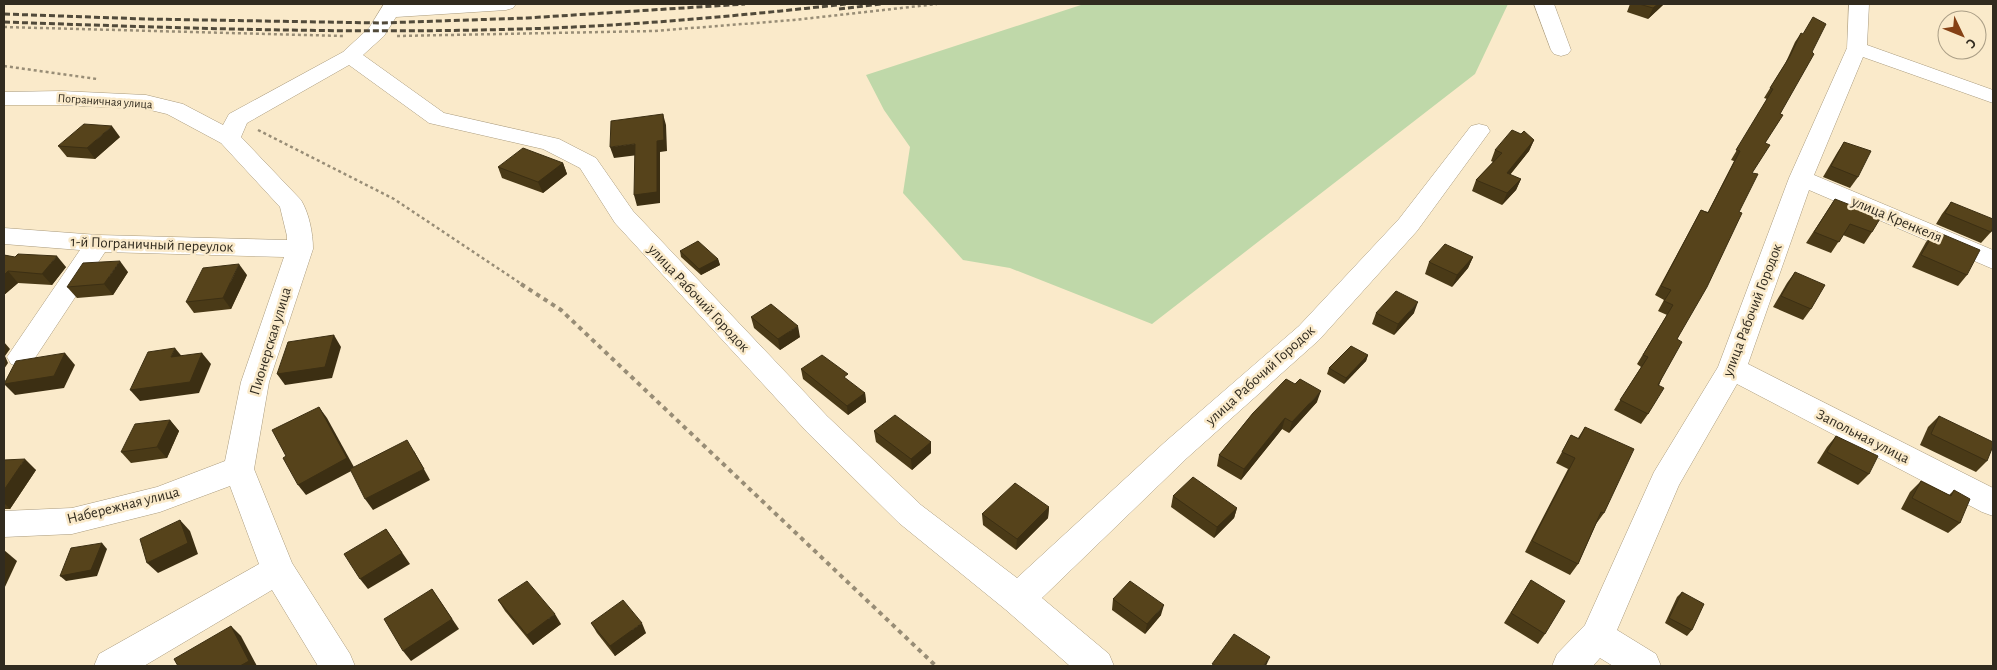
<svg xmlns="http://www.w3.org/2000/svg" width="1997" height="670" font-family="'Alegreya Sans',sans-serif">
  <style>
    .green { fill: #bfd8a9 }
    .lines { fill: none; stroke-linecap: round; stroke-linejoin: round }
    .minor-casing { stroke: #aa9b7d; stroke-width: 1 }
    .path-far1 { stroke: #988d76; stroke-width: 2.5; stroke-dasharray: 3 3; stroke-linecap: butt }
    .path { stroke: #988d76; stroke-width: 4; stroke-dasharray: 4.5 4.5; stroke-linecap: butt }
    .minor { fill: #fff; fill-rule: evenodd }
    .rail { stroke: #514a3a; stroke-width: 3; stroke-dasharray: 6 3; stroke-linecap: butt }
    .wall { fill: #4a3a17 }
    .shaded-wall { fill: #3c2f13 }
    .building { fill: #56431b; stroke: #3c2f13 }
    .labels { text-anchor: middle; stroke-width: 5; stroke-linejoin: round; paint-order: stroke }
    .far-street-label { font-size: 12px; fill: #312b1f; stroke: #faeaca }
    .street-label { font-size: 15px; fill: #312b1f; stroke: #faeaca }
  </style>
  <rect width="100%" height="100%" fill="#faeaca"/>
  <path class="green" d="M1084 4H1508L1475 74 1152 324 1010 268 963 260 903 193 910 147 884 110 866 75Z"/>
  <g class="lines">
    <g class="minor-casing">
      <g id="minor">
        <path d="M384 4H516L513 8 506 10 396 17 384 36 363 55 444 113 559 139 596 158 633 211 827 416 921 505 1017 578 1165 442 1299 326 1399 219 1471 126 1479 124 1487 126 1490 131 1417 231 1319 340 1187 458 1042 598 1109 654 1114 666H1070L1006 610 899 523 807 432 615 223 580 168 543 149 429 123 349 65 247 123 241 137 301 200C309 213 313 233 313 249L269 382 254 469 292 563 350 654 355 666H318L272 590 144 666H94L99 654 259 564 230 486 160 512 72 534 4 537V511L72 508 157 487 225 461 241 382 284 257 105 252 31 364 21 367 11 364 7 357 80 250 4 244V228L98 235 287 240V236L280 207 221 143 167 114 146 109 61 105H4V92L61 91 146 95 183 104 223 125 229 114 343 52 369 28Z"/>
        <path d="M1534 4H1554L1571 50 1568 54 1561 56 1554 54 1551 50Z"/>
        <path d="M1849 4H1869L1867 45 1993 90V103L1863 57 1814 175 1993 250V269L1809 190 1748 364 1993 488V516L1982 512 1737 384 1679 485 1617 630 1656 654 1661 666H1613L1600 658 1593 666H1552L1557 654 1585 625 1654 472 1718 367 1789 178 1847 48Z"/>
      </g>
    </g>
    <g class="path-far1">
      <path d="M4 27 343 36"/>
      <path d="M397 36 654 31 794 20 937 4"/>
      <path d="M4 66 97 79"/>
      <path d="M258 130 394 199 523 285"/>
    </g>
    <path class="path" d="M521 284 561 310 936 666"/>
    <use href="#minor" class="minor"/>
    <g class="rail">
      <path d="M839 9 881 4"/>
      <path d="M4 14 146 19 381 23 527 18 745 4"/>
      <path d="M4 22C176 28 349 34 521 29 630 26 738 16 846 4"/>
    </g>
  </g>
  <g class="wall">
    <path d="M1630 4H1664L1648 19 1627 12Z"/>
    <path d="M1801 33 1780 114 1765 143 1677 339 1648 414 1641 424 1614 410 1641 367 1637 364 1667 315 1658 311 1664 300 1655 295 1701 210 1708 212 1734 161 1731 160 1767 99 1764 98 1785 64 1795 42Z"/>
    <path d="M120 137 95 159 67 157 58 146Z"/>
    <path d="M1534 140 1529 151 1510 175 1521 179 1516 190 1502 205 1472 191 1476 180 1493 162 1491 161 1495 150Z"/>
    <path d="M1844 142 1858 177 1850 188 1823 177 1837 153Z"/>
    <path d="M563 163 567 174 543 193 502 178 498 167Z"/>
    <path d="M1835 199 1872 232 1864 244 1843 235 1831 253 1806 243Z"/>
    <path d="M1951 202 1991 232 1981 243 1936 224 1942 214Z"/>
    <path d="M1935 231 1967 275 1958 286 1912 267 1926 242Z"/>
    <path d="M680 251 718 259 720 265 701 275 681 257Z"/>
    <path d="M4 255 66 267 52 285 18 283 4 295Z"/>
    <path d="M1473 257 1468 268 1452 287 1425 274 1429 262Z"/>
    <path d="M128 272 113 295 77 298 67 287Z"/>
    <path d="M1795 272 1811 309 1803 320 1773 307 1787 283Z"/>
    <path d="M247 275 231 309 194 313 186 302Z"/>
    <path d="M1376 313H1414L1394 335 1372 324Z"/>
    <path d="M751 317 800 337 780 350 754 328Z"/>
    <path d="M1368 355 1366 361 1344 384 1327 374 1329 368Z"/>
    <path d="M801 369 865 393 866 402 848 415 803 379Z"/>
    <path d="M1317 402 1289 433 1282 429 1241 480 1217 466 1219 455 1253 413Z"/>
    <path d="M1939 416 1987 461 1976 472 1920 445 1928 427Z"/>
    <path d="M170 420 179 431 167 458 131 463 121 452Z"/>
    <path d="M1585 427 1604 513 1596 524 1578 564 1570 575 1525 552 1568 469 1556 463 1571 435 1578 438Z"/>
    <path d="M874 431 931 442V453L912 470 876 442Z"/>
    <path d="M1836 436 1869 474 1858 485 1817 463 1827 447Z"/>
    <path d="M4 460 36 470 10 509H4Z"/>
    <path d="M1921 481 1949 495 1954 490 1960 523 1948 533 1901 509 1910 492Z"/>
    <path d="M1173 496 1237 508 1234 518 1214 538 1171 507Z"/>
    <path d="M1049 507 1048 518 1016 550 983 525 982 514Z"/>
    <path d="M1531 580 1545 634 1538 644 1504 623Z"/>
    <path d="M1682 592 1692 630 1687 636 1665 623 1677 597Z"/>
    <path d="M1113 599 1161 615 1145 634 1112 610Z"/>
    <path d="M498 600 561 624 533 645 505 611Z"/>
    <path d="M591 623 646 633 615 656 597 633Z"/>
  </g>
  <g class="shaded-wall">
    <path d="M1658 4H1664L1648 19 1653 8Z"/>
    <path d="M663 114 666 125 667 151 660 152V203L637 206 634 195 657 141Z"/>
    <path d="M112 126 120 137 95 159 87 148Z"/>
    <path d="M1534 140 1529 151 1502 184 1507 173Z"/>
    <path d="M635 144 638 155 614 158 610 147Z"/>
    <path d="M563 163 567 174 543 193 538 182Z"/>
    <path d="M1521 179 1516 190 1502 205 1507 193Z"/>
    <path d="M57 256 66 267 52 285 42 274Z"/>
    <path d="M1473 257 1468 268 1452 287 1457 275Z"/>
    <path d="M718 259 720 265 701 275 699 269Z"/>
    <path d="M120 261 128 272 113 295 104 284Z"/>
    <path d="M239 264 247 275 231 309 223 298Z"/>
    <path d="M8 271 18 283 4 295V275Z"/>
    <path d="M1418 302 1414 313 1394 335 1398 324Z"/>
    <path d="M798 326 800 337 780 350 778 339Z"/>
    <path d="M334 335 341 347 332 378 285 385 277 374Z"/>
    <path d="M4 342 10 349 5 356 8 363 4 369Z"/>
    <path d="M175 348 184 359 171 357Z"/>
    <path d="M65 353 75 365 64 388 15 395 4 384Z"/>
    <path d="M202 353 211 364 199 393 140 401 130 390Z"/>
    <path d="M1368 355 1366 361 1344 384 1346 378Z"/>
    <path d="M1321 391 1317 402 1289 433 1292 422Z"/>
    <path d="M865 393 866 402 848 415 847 406Z"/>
    <path d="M319 407 327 418 355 469 306 495 298 485Z"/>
    <path d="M1285 418 1282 429 1241 480 1244 469Z"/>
    <path d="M170 420 179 431 167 458 157 447Z"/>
    <path d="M931 442V453L912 470 911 459Z"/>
    <path d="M414 451 430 480 373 510 365 499Z"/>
    <path d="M25 459 36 470 10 509 4 503V490Z"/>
    <path d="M1049 507 1048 518 1016 550 1017 539Z"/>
    <path d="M1237 508 1234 518 1214 538 1217 527Z"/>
    <path d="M180 520 190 531 198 554 158 573 147 563Z"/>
    <path d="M386 529 410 564 368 589 360 579Z"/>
    <path d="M102 543 107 549 97 576 66 581 60 576Z"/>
    <path d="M4 550 17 561 4 589Z"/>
    <path d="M432 589 459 629 411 661 403 651Z"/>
    <path d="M1164 605 1161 615 1145 634 1147 624Z"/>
    <path d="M555 614 561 624 533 645 527 635Z"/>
    <path d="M642 623 646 633 615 656 610 646Z"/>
    <path d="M231 626 241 636 257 666H240Z"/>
    <path d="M1270 657 1266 666H1263Z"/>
  </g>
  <g class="building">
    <path d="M1639 4H1658L1653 8Z"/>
    <path d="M1813 17 1826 24 1812 52 1814 54 1780 114 1783 115 1765 143 1770 145 1752 173 1758 174 1739 212 1742 213 1707 287 1677 339 1682 342 1658 385 1664 388 1648 414 1620 400 1648 357 1643 355 1673 305 1664 301 1671 290 1661 286 1701 210 1708 213 1740 151 1736 150 1773 89 1770 88 1790 56 1801 33 1803 34Z"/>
    <path d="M663 114 664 140 657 141V192L634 195 635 144 610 147 611 121Z"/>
    <path d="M84 124 112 126 87 148 58 146Z"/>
    <path d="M1512 130 1521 134 1524 131 1534 140 1507 173 1521 179 1507 193 1476 180 1502 153 1495 150Z"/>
    <path d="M1844 142 1871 151 1858 177 1831 166Z"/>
    <path d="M523 148 563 163 538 182 498 167Z"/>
    <path d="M1835 199 1881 217 1872 232 1850 224 1839 242 1814 232Z"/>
    <path d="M1951 202 1993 219V227L1991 232 1945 213Z"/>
    <path d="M1935 231 1980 250 1967 275 1921 255Z"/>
    <path d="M698 241 718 259 699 269 680 251Z"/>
    <path d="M1445 244 1473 257 1457 275 1429 262Z"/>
    <path d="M18 254 57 256 42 274 8 271 4 275V255L15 257Z"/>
    <path d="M120 261 104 284 67 287 83 263Z"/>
    <path d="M239 264 223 298 186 302 203 268Z"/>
    <path d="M1795 272 1825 285 1811 309 1781 296Z"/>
    <path d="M1396 291 1418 302 1398 324 1376 313Z"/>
    <path d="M771 304 798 326 778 339 751 317Z"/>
    <path d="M334 335 325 367 277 374 288 342Z"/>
    <path d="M1351 346 1368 355 1346 378 1329 368Z"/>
    <path d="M175 348 171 357 202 353 190 382 130 390 148 352Z"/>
    <path d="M65 353 54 376 4 384 16 361Z"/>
    <path d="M822 355 848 374 844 377 865 393 847 406 801 369Z"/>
    <path d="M1286 379 1295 384 1300 379 1321 391 1292 422 1285 418 1244 469 1219 455 1253 413Z"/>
    <path d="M319 407 347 458 298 485 283 458 286 456 272 430Z"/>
    <path d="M895 415 931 442 911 459 874 431Z"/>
    <path d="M1939 416 1993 442V446L1987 461 1931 434Z"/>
    <path d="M170 420 157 447 121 452 135 424Z"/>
    <path d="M1585 427 1634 449 1604 513 1601 512 1578 564 1532 541 1575 458 1562 452 1571 435 1579 439Z"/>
    <path d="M1836 436 1878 456 1869 474 1827 452Z"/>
    <path d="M407 440 424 469 365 499 350 469Z"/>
    <path d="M25 459 4 490V460Z"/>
    <path d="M1193 477 1237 508 1217 527 1173 496Z"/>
    <path d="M1921 481 1951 496 1954 490 1970 499 1960 523 1912 498Z"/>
    <path d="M1015 483 1049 507 1017 539 982 514Z"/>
    <path d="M180 520 188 543 147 563 140 539Z"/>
    <path d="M386 529 402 553 360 579 344 554Z"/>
    <path d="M102 543 91 570 60 576 71 548Z"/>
    <path d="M1531 580 1565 601 1545 634 1511 613Z"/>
    <path d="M527 581 555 614 527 635 498 600Z"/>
    <path d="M1130 581 1164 605 1147 624 1113 599Z"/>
    <path d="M432 589 452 619 403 651 384 619Z"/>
    <path d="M1682 592 1704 604 1692 630 1669 618Z"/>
    <path d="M623 600 642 623 610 646 591 623Z"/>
    <path d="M231 626 249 661 240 666H178L174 659Z"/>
    <path d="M1234 634 1270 657 1263 666H1216L1212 664Z"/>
  </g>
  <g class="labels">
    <g class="far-street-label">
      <text transform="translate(105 101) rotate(4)" y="4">Пограничная улица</text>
    </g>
    <g class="street-label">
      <text transform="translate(1897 219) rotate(23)" y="5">улица Кренкеля</text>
      <text transform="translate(152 244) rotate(2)" y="5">1-й Пограничный переулок</text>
      <text transform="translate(699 298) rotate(47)" y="5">улица Рабочий Городок</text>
      <text transform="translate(1752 310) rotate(-69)" y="5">улица Рабочий Городок</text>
      <text transform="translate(270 341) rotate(-73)" y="5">Пионерская улица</text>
      <text transform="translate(1260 375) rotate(-42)" y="5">улица Рабочий Городок</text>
      <text transform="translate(1863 436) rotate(27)" y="5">Запольная улица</text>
      <text transform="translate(123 505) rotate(-14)" y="5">Набережная улица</text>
    </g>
  </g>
  <rect width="1997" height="670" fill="none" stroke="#312b1f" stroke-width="10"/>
  <g transform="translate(1962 35) rotate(133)"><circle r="24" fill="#faeaca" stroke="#aa9e86"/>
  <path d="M0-4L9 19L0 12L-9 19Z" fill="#854115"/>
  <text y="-8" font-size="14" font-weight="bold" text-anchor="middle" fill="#312b1f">С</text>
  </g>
</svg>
